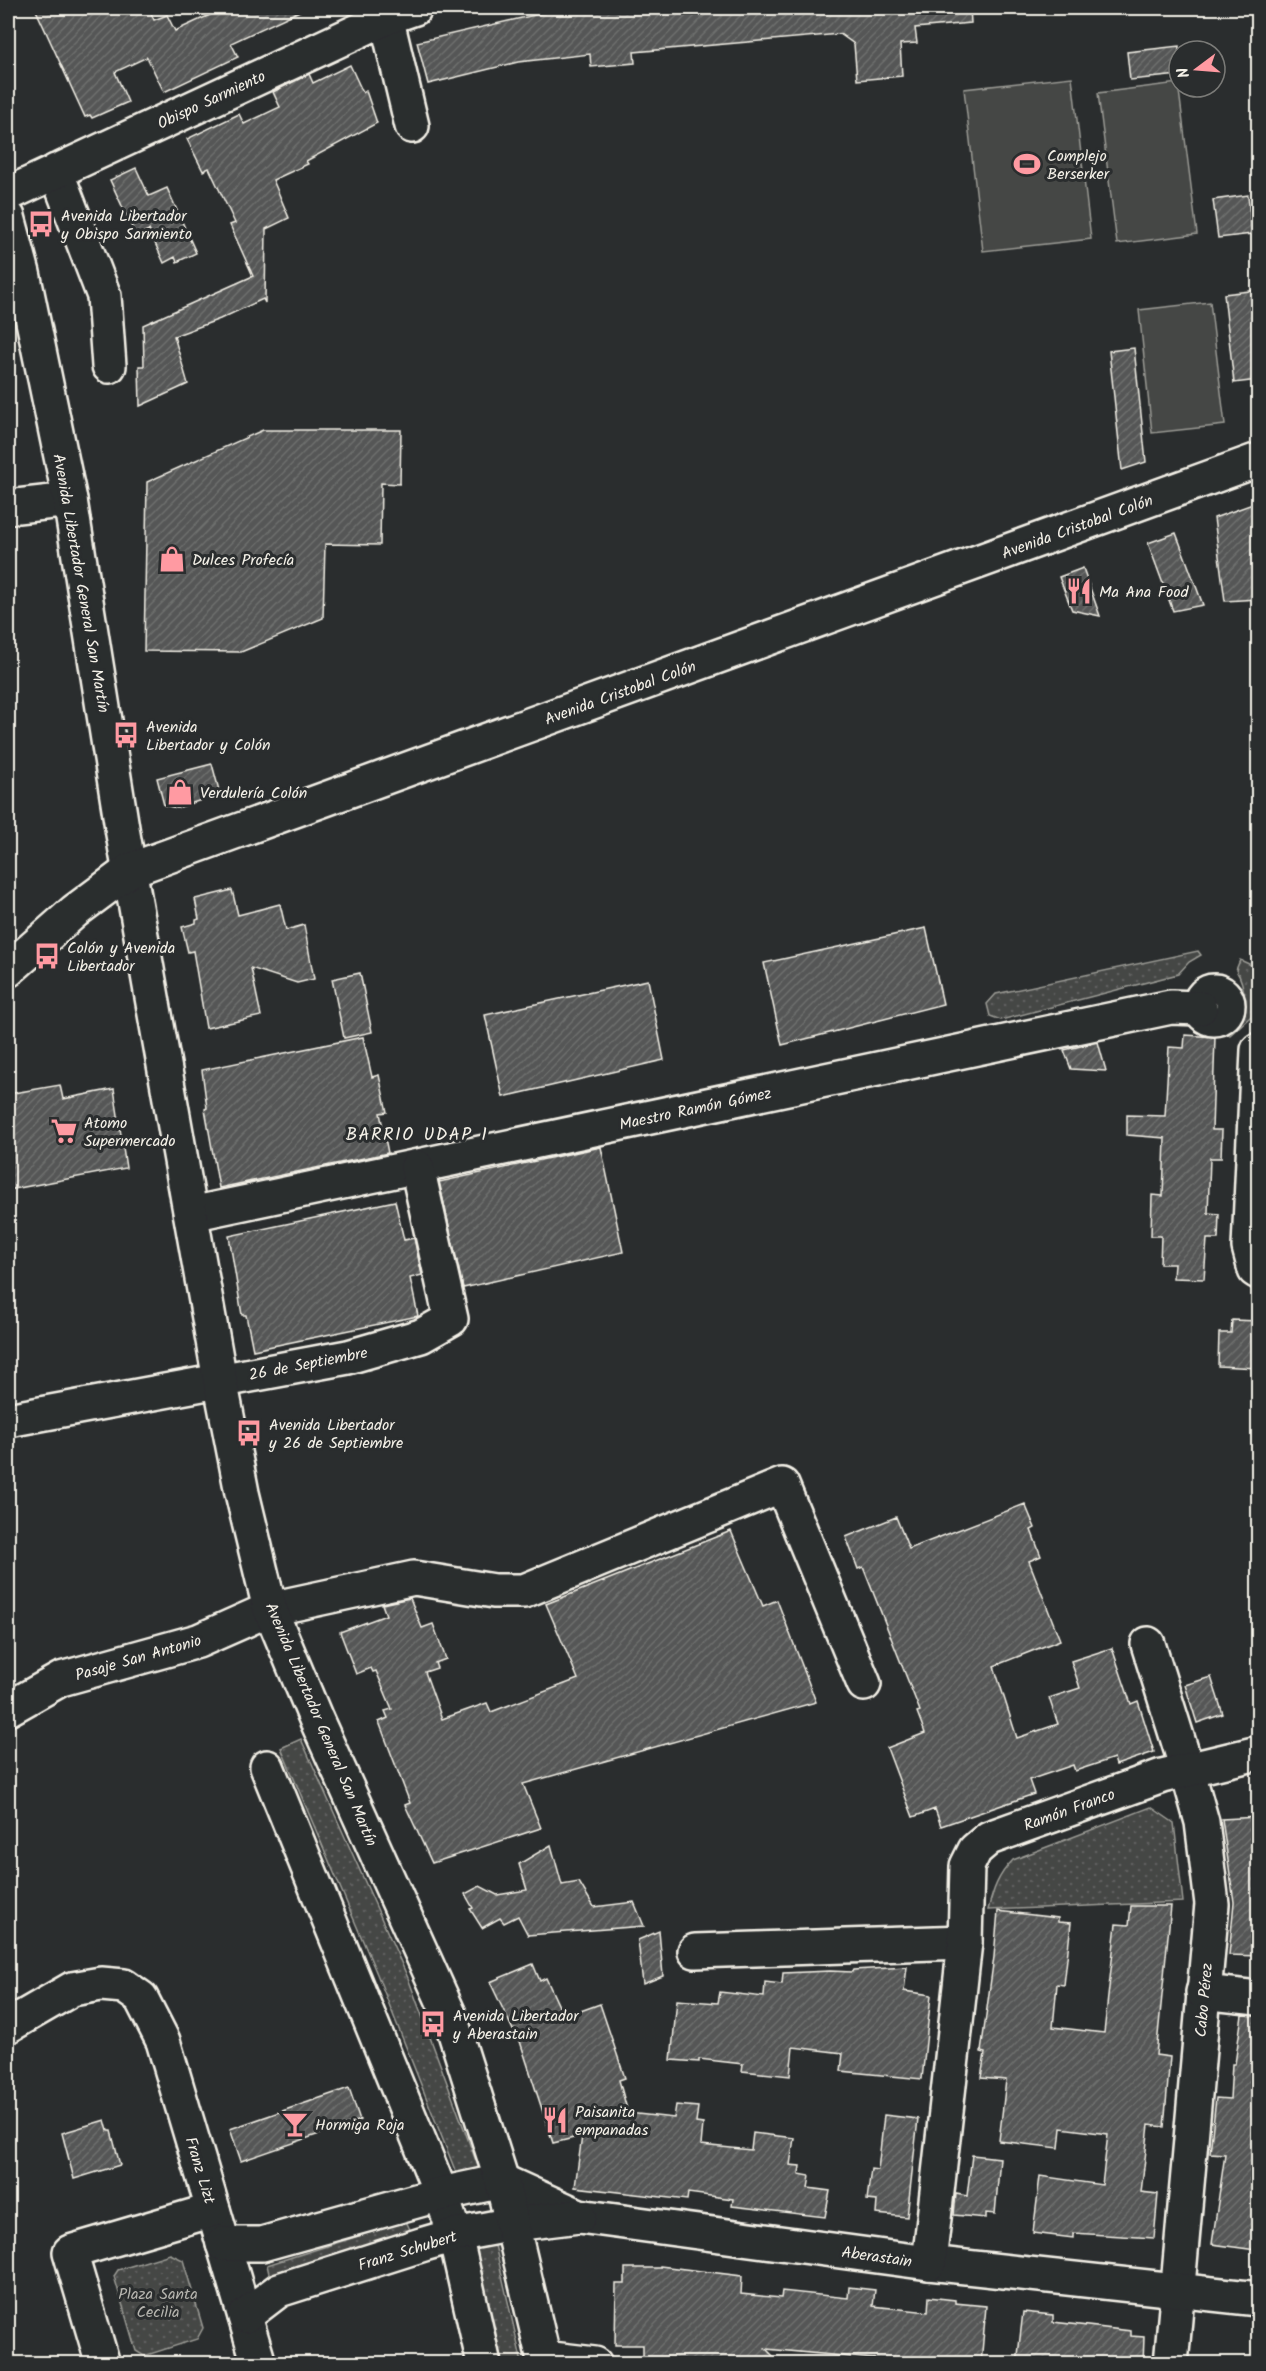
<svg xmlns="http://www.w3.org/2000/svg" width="1266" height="2371" font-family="Kalam,sans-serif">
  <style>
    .grass { fill: url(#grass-dots); stroke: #9c9c96; stroke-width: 1.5 }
    .pitch { fill: #444645; stroke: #9c9c96; stroke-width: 1.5 }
    .building { fill: url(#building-hatch); stroke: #f4f1e8; stroke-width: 1.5 }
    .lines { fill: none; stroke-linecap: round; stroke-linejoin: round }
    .minor-casing { stroke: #f4f1e8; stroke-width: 38 }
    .major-casing { stroke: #f4f1e8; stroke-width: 38 }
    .minor { stroke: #2a2d2e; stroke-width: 33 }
    .major { stroke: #2a2d2e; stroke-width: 33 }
    .labels { text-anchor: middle; stroke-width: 6; stroke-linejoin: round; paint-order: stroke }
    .street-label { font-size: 16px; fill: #f4f1e8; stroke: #2a2d2e }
    .poi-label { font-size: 16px; fill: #f4f1e8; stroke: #2a2d2e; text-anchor: start }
    .park-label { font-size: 16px; fill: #b6b5af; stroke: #2a2d2e }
    .neighbourhood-label { font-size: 18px; letter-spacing: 1.5px; fill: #f4f1e8; stroke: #2a2d2e }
  </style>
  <defs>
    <pattern id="grass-dots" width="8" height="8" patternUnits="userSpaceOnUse" patternTransform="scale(1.5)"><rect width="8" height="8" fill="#444645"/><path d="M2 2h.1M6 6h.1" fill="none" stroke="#606160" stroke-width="1.8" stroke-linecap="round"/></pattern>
    <pattern id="building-hatch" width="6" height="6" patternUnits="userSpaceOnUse" patternTransform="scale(1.5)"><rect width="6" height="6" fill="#555756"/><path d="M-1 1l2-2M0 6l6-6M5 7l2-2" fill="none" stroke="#6e706e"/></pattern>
  </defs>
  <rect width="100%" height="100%" fill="#2a2d2e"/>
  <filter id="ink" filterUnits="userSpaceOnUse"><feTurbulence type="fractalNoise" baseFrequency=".0167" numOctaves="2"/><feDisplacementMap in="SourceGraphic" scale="12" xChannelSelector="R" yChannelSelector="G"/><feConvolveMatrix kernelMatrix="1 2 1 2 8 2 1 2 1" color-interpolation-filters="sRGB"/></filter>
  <g filter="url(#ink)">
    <g class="grass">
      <path d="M1198 951 1201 955 1189 962 1178 974 1001 1020 990 1016 987 1004 996 994Z"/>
      <path d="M1240 960 1258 968V1010L1230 1035 1224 1034C1227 1029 1232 1025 1236 1020 1248 1005 1245 985 1236 970Z"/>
      <path d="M301 1739 408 1978 479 2169 457 2175 377 1974 281 1748Z"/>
      <path d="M1151 1807 1174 1823 1183 1902 988 1910C993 1890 998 1875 1013 1860Z"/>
      <path d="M406 2221 412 2234 271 2282 267 2265Z"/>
      <path d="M495 2245 522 2363H499L472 2249Z"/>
      <path d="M170 2254 183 2260 203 2328 197 2339 144 2356 136 2351 114 2276 118 2270Z"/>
    </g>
    <g class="pitch">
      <path d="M1072 77 1091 239 983 251 964 89Z"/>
      <path d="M1178 83 1197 234 1117 244 1098 93Z"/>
      <path d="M1210 302 1225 425 1152 433 1139 310Z"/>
    </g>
    <g class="building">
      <path d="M35 8H149L154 20 167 15 175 31 225 8H306L231 43 238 57 164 92 147 57 115 72 128 102 92 118 90 115 85 117Z"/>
      <path d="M565 8H970L971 23 915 28 917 43 900 44 902 76 857 80 854 44 840 34 634 52 635 63 591 67 590 54 518 62 428 84 417 42Z"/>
      <path d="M1179 46V75L1130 80 1127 52Z"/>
      <path d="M350 65 363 93 366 91 377 123 306 161 308 164 273 180 289 218 266 229 265 303 263 299 220 319 174 336 188 384 140 406 139 366H144L143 325 253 276 230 225 235 223 209 168 203 171 187 139 239 114 244 124 280 107 273 92 309 74 313 83Z"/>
      <path d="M136 168 149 196 167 188 196 253 177 262 175 257 164 263 149 230 136 236 110 180Z"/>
      <path d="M1248 195 1252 234 1218 238 1213 200Z"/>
      <path d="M1258 290V380L1234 383 1224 294Z"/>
      <path d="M1134 348 1146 462 1122 470 1109 351Z"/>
      <path d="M263 430H401L400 484 381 483 380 545 325 544 323 618 241 652 144 651 147 482Z"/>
      <path d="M1258 502V599L1225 601 1214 518Z"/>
      <path d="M1176 533 1203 605 1173 611 1148 543Z"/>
      <path d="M1083 568 1100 616 1072 610 1059 577Z"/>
      <path d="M212 764 220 794 177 808 164 805 157 778Z"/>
      <path d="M232 890 238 915 280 904 286 930 304 925 314 979 297 983 251 968 261 1016 206 1028 193 951 188 952 182 927 196 923V920L199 919 195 899Z"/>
      <path d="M926 928 943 1004 782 1045 764 963Z"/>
      <path d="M360 973 372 1032 344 1038 332 979Z"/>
      <path d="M648 980 664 1060 503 1097 485 1015Z"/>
      <path d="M1185 1035 1215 1037 1212 1130H1222L1221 1158H1210L1208 1213 1219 1214 1218 1239H1207L1204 1279 1173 1278 1174 1264H1160L1161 1236H1151L1152 1195 1163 1196 1165 1138 1127 1135V1115L1165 1116 1169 1047 1184 1048Z"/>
      <path d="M363 1037 372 1077 379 1075 387 1112 380 1113 388 1153 219 1188 205 1109 207 1108 202 1070Z"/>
      <path d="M1098 1042 1106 1071 1071 1069 1064 1050Z"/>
      <path d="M60 1085 63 1099 114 1089 126 1168 8 1190V1094Z"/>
      <path d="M601 1147 623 1252 463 1288 439 1182Z"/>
      <path d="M395 1201 404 1240 414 1238 422 1275 410 1278 418 1316 253 1350 246 1315H242L229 1236Z"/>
      <path d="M1232 1320 1258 1321V1368L1218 1366 1219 1333H1231Z"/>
      <path d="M1025 1504 1035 1528 1031 1530 1041 1556 1029 1561 1060 1640 994 1666 1017 1738 1058 1724 1049 1698 1080 1688 1071 1661 1112 1648 1131 1704 1138 1701 1154 1752 1116 1765 1114 1758 1075 1771 1073 1765 1029 1780 1034 1794 941 1826 935 1809 913 1817 887 1748 925 1733 917 1712 920 1711 863 1567 858 1569 846 1537 896 1517 909 1549Z"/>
      <path d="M731 1531 763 1606 777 1600 816 1702 523 1784 541 1828 432 1863 405 1805 410 1803 379 1722 388 1718 385 1711 392 1709 376 1671 373 1672 371 1668 356 1674 340 1632 386 1615 382 1604 410 1598 422 1628 433 1624 446 1659 435 1663 437 1668 425 1672 442 1719 487 1703 491 1712 578 1679 546 1604Z"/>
      <path d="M1211 1677 1223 1714 1197 1723 1185 1685Z"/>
      <path d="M1258 1817V1956L1229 1955 1234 1902 1222 1819Z"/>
      <path d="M551 1845 562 1885 579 1882 594 1907 634 1902 644 1926 528 1935 518 1916 504 1923 500 1918 482 1928 470 1909 473 1908 465 1894 480 1886 497 1895 527 1890 519 1864Z"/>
      <path d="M1131 1906H1171L1156 2055 1170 2057 1164 2127 1149 2125 1141 2192 1158 2194 1154 2238 1073 2233V2238L1033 2233 1040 2176 1102 2185 1108 2134 1061 2128 1059 2148 999 2141 1006 2080 981 2078 985 2053 981 2052 994 1957 998 1911 1058 1918V1922L1071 1923 1064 1985 1057 1984 1053 2027 1104 2033 1116 1924 1129 1925Z"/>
      <path d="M659 1931 663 1976 643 1984 638 1940Z"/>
      <path d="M533 1964 540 1981 546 1978 564 2017 600 2004 625 2078 619 2080 628 2113 674 2118 676 2105 698 2107 696 2123 703 2124 701 2145 751 2150 753 2133 794 2138 790 2165 800 2166 799 2174 810 2176 808 2188 830 2191 825 2217 732 2206 733 2199 688 2193 687 2200 575 2187 582 2136 553 2143 516 2029 513 2030 490 1982Z"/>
      <path d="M907 1967 904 1991 931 1995 922 2079 841 2071 843 2053 793 2047 790 2076 742 2071 743 2064 699 2059V2062L671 2060 677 2000 718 2003 720 1992 764 1997 765 1982 782 1984 783 1973 830 1971 852 1972 853 1970Z"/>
      <path d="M1242 2015 1258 2016V2249L1256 2250 1212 2244 1225 2154 1210 2153 1216 2098 1230 2099 1232 2064H1235Z"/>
      <path d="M349 2088 360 2120 241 2161 230 2129Z"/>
      <path d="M884 2115 918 2119 907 2217 876 2214 877 2201 867 2200 871 2169 878 2170Z"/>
      <path d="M105 2120 108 2131H111L120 2165 74 2179 62 2133Z"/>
      <path d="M972 2155 1000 2158 995 2214 986 2213V2218L954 2215 956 2194 967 2196Z"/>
      <path d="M660 2266 742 2276 741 2294 781 2298 782 2291 848 2298 849 2287 875 2290 873 2306 928 2312 929 2297 955 2300V2303L986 2306 981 2364H895L896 2361 766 2349 781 2364H678L643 2360V2345H615L616 2284H625V2268H660Z"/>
      <path d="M1023 2312 1053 2315V2322L1131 2331V2336L1144 2337 1143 2364H1017Z"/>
    </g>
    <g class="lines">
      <g class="minor-casing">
        <g id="minor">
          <path d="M384 8 412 126"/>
          <path d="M56 171 104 296 109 366"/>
          <path d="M8 194 386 18 415 8"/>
          <path d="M8 507 70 500"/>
          <circle cx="1214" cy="1005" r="14"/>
          <path d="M1258 1050 1249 1247 1255 1270 1258 1272"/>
          <path d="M191 1214 1171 1007 1200 1008"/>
          <path d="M8 1420 348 1357 421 1336 451 1319 417 1167"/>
          <path d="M1148 1644 1187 1769 1202 1822 1212 1904 1171 2364"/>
          <path d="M8 1709 61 1679 198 1641 270 1609 414 1578 494 1591H524L782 1485 864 1684"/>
          <path d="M267 1767 441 2194 455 2235 484 2364"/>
          <path d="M695 1951 965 1942"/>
          <path d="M1203 1992 1258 1998"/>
          <path d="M8 2026 72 1989 101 1984 124 1986 141 1998 163 2041 259 2364"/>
          <path d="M223 2244H262L441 2194 502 2181 579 2216 929 2263 1258 2299"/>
          <path d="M929 2263 965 1942 967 1866 975 1850 989 1838 1162 1776 1258 1753"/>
          <path d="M245 2316 279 2290 424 2244 455 2235 513 2224 579 2216"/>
          <path d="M544 2358 595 2364"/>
          <path d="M103 2364 70 2252 213 2210"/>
        </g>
      </g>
      <g class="major-casing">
        <g id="major">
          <path d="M8 217 23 273 70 500 123 834 220 1380 242 1493 270 1609 316 1719 449 2014 502 2181 545 2364"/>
          <path d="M8 970 75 911 130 870 1258 460"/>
        </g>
      </g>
      <use href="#minor" class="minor"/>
      <use href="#major" class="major"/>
    </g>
  </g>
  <defs>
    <g id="stadium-bare" transform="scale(2.07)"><path d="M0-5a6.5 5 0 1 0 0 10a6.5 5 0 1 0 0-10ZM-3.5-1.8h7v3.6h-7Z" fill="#ff9aa2" stroke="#2a2d2e" stroke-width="2.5" paint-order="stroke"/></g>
    <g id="bus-bare" transform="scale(2.07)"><path d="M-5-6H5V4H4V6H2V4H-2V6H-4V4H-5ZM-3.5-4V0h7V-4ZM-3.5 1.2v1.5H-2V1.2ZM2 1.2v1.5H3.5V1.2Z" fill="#ff9aa2" stroke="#2a2d2e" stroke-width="2.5" paint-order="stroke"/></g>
    <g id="shop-bare" transform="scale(2.07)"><path d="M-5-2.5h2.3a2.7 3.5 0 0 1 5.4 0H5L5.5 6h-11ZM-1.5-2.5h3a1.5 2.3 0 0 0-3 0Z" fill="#ff9aa2" stroke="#2a2d2e" stroke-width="2.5" paint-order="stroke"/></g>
    <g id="restaurant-bare" transform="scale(2.07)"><path d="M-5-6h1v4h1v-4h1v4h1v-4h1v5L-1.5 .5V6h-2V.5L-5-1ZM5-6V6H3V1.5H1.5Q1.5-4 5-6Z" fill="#ff9aa2" stroke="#2a2d2e" stroke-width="2.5" paint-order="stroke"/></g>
    <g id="supermarket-bare" transform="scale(2.07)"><path d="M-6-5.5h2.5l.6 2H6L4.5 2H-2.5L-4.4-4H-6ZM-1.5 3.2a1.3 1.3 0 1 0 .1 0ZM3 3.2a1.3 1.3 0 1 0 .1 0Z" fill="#ff9aa2" stroke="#2a2d2e" stroke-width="2.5" paint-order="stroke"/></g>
    <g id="bar-bare" transform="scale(2.07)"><path d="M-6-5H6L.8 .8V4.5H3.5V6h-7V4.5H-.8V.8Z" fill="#ff9aa2" stroke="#2a2d2e" stroke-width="2.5" paint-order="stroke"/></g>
  </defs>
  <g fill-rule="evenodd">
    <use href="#stadium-bare" x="1027" y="164"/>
    <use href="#bus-bare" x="41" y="224"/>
    <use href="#shop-bare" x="172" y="559"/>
    <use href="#restaurant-bare" x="1079" y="591"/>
    <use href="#bus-bare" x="126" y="735"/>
    <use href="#shop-bare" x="180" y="792"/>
    <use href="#bus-bare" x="47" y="956"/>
    <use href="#supermarket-bare" x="64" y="1131"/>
    <use href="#bus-bare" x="249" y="1433"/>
    <use href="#bus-bare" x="433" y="2024"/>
    <use href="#restaurant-bare" x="555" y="2120"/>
    <use href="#bar-bare" x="295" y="2124"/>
  </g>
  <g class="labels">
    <g class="street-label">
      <text transform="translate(211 99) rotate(-25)" y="6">Obispo Sarmiento</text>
      <text transform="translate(1077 526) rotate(-20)" y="6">Avenida Cristobal Colón</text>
      <text transform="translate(82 583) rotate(80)" y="6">Avenida Libertador General San Martín</text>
      <text transform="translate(620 692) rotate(-20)" y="6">Avenida Cristobal Colón</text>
      <text transform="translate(695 1108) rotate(-12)" y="6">Maestro Ramón Gómez</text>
      <text transform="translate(308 1363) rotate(-11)" y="6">26 de Septiembre</text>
      <text transform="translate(138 1657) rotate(-16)" y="6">Pasaje San Antonio</text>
      <text transform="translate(322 1724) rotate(67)" y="6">Avenida Libertador General San Martín</text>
      <text transform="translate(1069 1809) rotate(-20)" y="6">Ramón Franco</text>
      <text transform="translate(1203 2000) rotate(-85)" y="6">Cabo Pérez</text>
      <text transform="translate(201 2170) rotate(73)" y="6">Franz Lizt</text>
      <text transform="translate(407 2250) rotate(-17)" y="6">Franz Schubert</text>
      <text transform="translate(877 2256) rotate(8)" y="6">Aberastain</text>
    </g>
    <g class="poi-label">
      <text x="1047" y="161">Complejo<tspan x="1047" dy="18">Berserker</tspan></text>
      <text x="61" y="221">Avenida Libertador<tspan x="61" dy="18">y Obispo Sarmiento</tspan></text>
      <text x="192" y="565">Dulces Profecía</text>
      <text x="1099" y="597">Ma Ana Food</text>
      <text x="146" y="732">Avenida<tspan x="146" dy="18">Libertador y Colón</tspan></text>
      <text x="200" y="798">Verdulería Colón</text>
      <text x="67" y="953">Colón y Avenida<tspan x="67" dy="18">Libertador</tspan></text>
      <text x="84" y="1128">Atomo<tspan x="84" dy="18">Supermercado</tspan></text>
      <text x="269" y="1430">Avenida Libertador<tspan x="269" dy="18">y 26 de Septiembre</tspan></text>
      <text x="453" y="2021">Avenida Libertador<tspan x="453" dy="18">y Aberastain</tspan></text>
      <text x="575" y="2117">Paisanita<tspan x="575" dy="18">empanadas</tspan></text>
      <text x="315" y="2130">Hormiga Roja</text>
    </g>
    <g class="park-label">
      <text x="158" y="2299">Plaza Santa<tspan x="158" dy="18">Cecilia</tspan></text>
    </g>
    <g class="neighbourhood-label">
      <text x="417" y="1140">BARRIO UDAP 1</text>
    </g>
  </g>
  <rect width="1266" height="2371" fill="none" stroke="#2a2d2e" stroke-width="30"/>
  <rect x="15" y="15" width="1236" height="2341" fill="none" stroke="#f4f1e8" stroke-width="2" filter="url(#ink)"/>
  <g transform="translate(1197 69) rotate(254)"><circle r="28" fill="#2a2d2e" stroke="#7b7b78" stroke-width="1.5"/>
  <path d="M0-4.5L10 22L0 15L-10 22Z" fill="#ff9aa2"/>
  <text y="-9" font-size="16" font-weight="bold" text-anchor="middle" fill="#f4f1e8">N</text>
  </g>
</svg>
